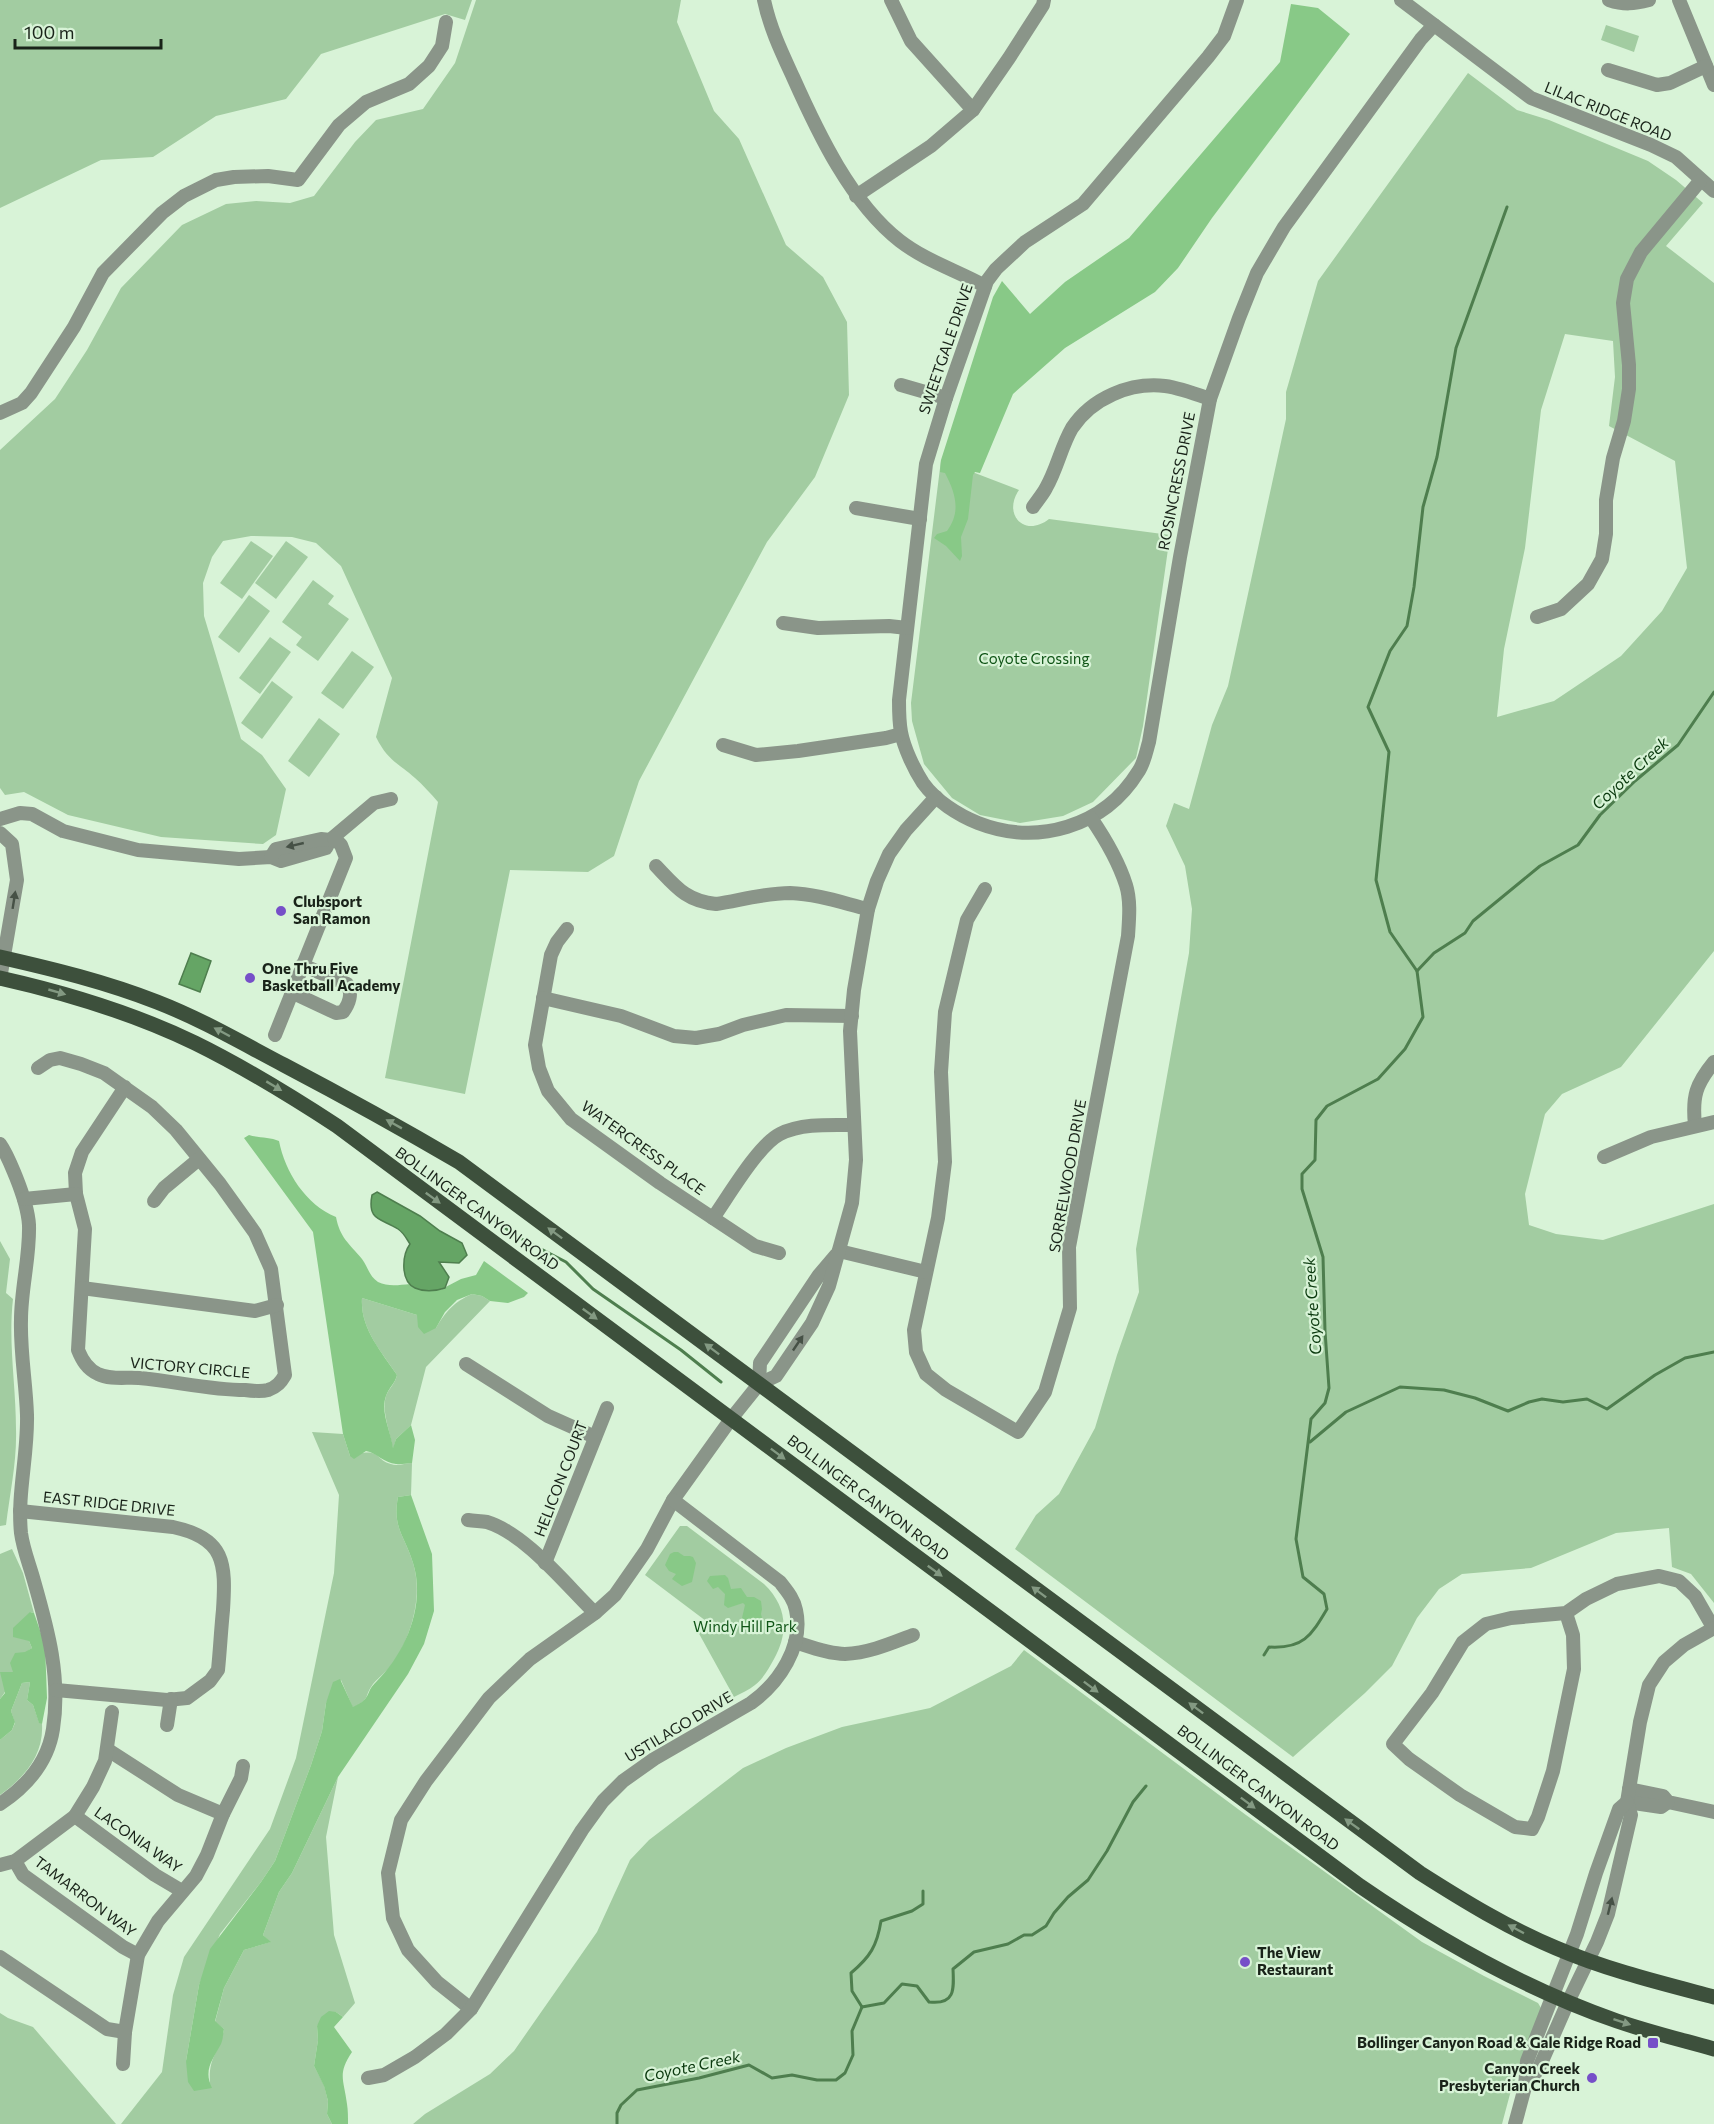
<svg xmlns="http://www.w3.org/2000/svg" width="1714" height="2124" font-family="Commissioner,sans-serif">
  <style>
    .green { fill: #a2cca1; fill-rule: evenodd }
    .forest { fill: #88c987 }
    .water { fill: #65a565; stroke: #4e7e4e; stroke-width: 1.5 }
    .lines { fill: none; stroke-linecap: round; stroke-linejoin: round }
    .stream { stroke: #4e7e4e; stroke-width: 3 }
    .minor { stroke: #8a9589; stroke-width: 14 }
    .major { stroke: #3d503c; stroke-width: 15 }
    .oneway { fill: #465146 }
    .oneway2 { fill: #839982 }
    .poi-dot { fill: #764fc8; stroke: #d8f3d7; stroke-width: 2 }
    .labels { text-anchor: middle; stroke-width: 4.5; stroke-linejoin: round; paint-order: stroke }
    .street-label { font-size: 15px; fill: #192319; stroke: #d8f3d7 }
    .park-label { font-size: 15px; fill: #0f5416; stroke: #d8f3d7 }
    .poi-label { font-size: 15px; font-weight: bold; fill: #192319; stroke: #d8f3d7; text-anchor: start }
    .water-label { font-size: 16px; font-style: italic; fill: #0a390e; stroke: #d8f3d7 }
  </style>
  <rect width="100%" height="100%" fill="#d8f3d7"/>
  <g class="green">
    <path d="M0 0H472L465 20 445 14 321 54 286 99 216 116 153 157 101 160 0 208Z"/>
    <path d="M476 0H681L677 22 714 111 739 139 786 245 823 277 847 322 849 395 815 477 767 542 639 781 614 856 588 872 510 870 465 1094 385 1078 438 802C431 794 423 785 415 778 397 762 388 761 376 737L392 678 341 566 316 543 292 537 251 536 223 541 212 557 203 583 204 616 241 739 262 755 286 789 276 835 263 844 161 837 68 815 24 792 5 795 0 788V450L55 399 87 350 121 288 182 225 226 204 256 201 290 203 314 196 355 142 376 120 423 109 455 63Z"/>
    <path d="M1606 25 1639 36 1634 52 1601 40Z"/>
    <path d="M1468 73 1517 110 1549 120 1648 161 1676 180 1703 203 1666 246 1714 283V951L1621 1067 1562 1094 1545 1114 1525 1194 1529 1225 1556 1234 1603 1240 1714 1204V1603L1691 1574 1672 1567 1669 1528 1616 1533 1531 1568 1462 1574 1439 1589 1417 1618 1392 1666 1365 1693 1293 1757 1015 1549 1036 1515 1059 1494 1095 1428 1117 1355 1139 1292 1136 1249 1189 953 1192 909 1185 866 1166 826 1174 803 1189 809 1212 725 1228 686 1286 419V392L1318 281ZM1565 334 1613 341 1615 377 1609 426 1675 461 1687 568 1662 611 1621 656 1554 701 1497 717 1504 649 1525 548 1541 410Z"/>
    <path d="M941 460 1019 490C1002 515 1025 538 1049 519L1170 535 1143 726 1136 758 1093 802 1063 816 1020 823 980 815 952 798 924 764 912 721 911 703Z"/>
    <path d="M251 541 273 556 242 599 220 583Z"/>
    <path d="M286 541 308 557 276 599 255 583Z"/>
    <path d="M313 580 334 596 328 604 349 619 318 661 296 645 302 637 282 622Z"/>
    <path d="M249 595 270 611 239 653 218 637Z"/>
    <path d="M270 637 291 652 260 694 239 678Z"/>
    <path d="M352 651 374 667 343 709 321 693Z"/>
    <path d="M272 681 293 697 262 739 241 723Z"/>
    <path d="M319 718 340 734 309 777 288 761Z"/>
    <path d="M0 1241 10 1259 6 1293 13 1299C8 1343 16 1385 16 1429 17 1461 10 1493 6 1525L0 1526Z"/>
    <path d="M472 1294 482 1296 490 1301 426 1367 411 1425 396 1439 393 1450C391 1434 381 1411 386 1396 389 1388 395 1384 397 1375 381 1351 360 1328 362 1298L417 1315 436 1328C446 1311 454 1302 472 1294Z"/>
    <path d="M312 1432 343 1434 350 1456C384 1445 373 1463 397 1465 401 1465 407 1463 412 1463L411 1495 398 1497C392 1528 405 1536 413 1563 423 1594 412 1634 395 1660 389 1670 380 1676 373 1684 363 1698 372 1697 353 1708L341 1680 326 1703 322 1731 311 1765 275 1861 261 1882 220 1934 199 1985 186 2061 210 2083C208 2056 220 2052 224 2029L215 2022 224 1988 244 1950 270 1942 263 1935 279 1892 292 1873 338 1777 326 1837 334 1935 355 2003 343 2017 336 2012 317 2026 318 2040 314 2066 324 2085 328 2101 327 2114 332 2124H121L162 2072 173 1995 184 1957 270 1829 296 1758 334 1573 339 1495Z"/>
    <path d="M680 1526H687L764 1584C787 1606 789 1632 774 1659 769 1668 763 1679 755 1685 749 1690 741 1693 734 1697L697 1630 706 1621 645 1575Z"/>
    <path d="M12 1549 23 1573 34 1613 30 1612 29 1641 32 1648C13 1659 13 1684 0 1699V1554Z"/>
    <path d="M1024 1650 1246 1815 1422 1942 1484 1976 1538 2003 1541 2008 1510 2094 1502 2124H413L425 2114 490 2074 514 2051 597 1932 630 1860 649 1840 743 1768 786 1748 842 1727 930 1708 1011 1666Z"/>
    <path d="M30 1682 27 1700 33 1705 39 1722 42 1724C44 1755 24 1778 0 1795V1740L12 1730 15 1723 11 1711 22 1683Z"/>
    <path d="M0 2013 8 2018 33 2027 116 2124H0Z"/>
  </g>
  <g class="forest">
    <path d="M1291 4 1318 8 1350 34 1212 218 1178 268 1155 292 1065 348 1013 394 980 473 975 472 973 475 968 519 961 537 962 556 960 561 946 546 934 538 937 534 947 531C961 512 956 494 945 473L940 472 941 460 993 297 1002 281 1030 314 1065 282 1129 238 1280 62Z"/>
    <path d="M249 1135C259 1138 270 1137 279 1141 285 1172 306 1205 336 1217 340 1238 349 1243 362 1259 368 1267 369 1276 378 1282 388 1287 399 1285 410 1284L414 1288 440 1290 461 1279 476 1275 484 1261 528 1293 524 1297 508 1303 490 1301 482 1296 472 1294 457 1300 445 1312 436 1328 424 1334 418 1327 417 1315 362 1298C360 1328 381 1351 397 1375 395 1384 389 1387 386 1396 380 1412 391 1432 393 1448L396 1439 411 1425 415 1440 412 1463C406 1463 401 1465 396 1464 384 1463 377 1453 366 1451L354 1459 350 1456 343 1434 313 1232 244 1138Z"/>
    <path d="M411 1495 432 1554 434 1611 424 1644 408 1674 338 1777 292 1873 279 1892 263 1935 271 1942 244 1950 224 1988 215 2021 224 2029C223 2034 223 2040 221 2044 213 2059 203 2070 212 2088L194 2091 188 2082 186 2061 199 1985 210 1949 261 1882 275 1861 311 1765 322 1731 326 1703 333 1682 340 1679 353 1707C373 1698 364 1693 377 1681 406 1652 426 1604 413 1563 405 1536 392 1528 398 1497Z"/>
    <path d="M674 1552H678L684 1556H690L693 1557 696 1563 692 1582 682 1586 672 1579 676 1574 669 1571 665 1565 670 1554Z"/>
    <path d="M725 1575 728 1578 731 1589 741 1588 747 1597H754L761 1601 762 1609 761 1614 763 1622 760 1626 752 1630 742 1618 745 1605 743 1603 728 1608 724 1605 725 1594 718 1587 713 1589 707 1581 710 1576Z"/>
    <path d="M30 1612 34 1613 45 1645 47 1698 42 1724 39 1723 33 1705 27 1700 30 1682 22 1683 11 1711 15 1722 12 1730 0 1740V1699L5 1693 0 1672H13L10 1663 15 1653 25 1652 32 1648 29 1641 13 1637V1628Z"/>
    <path d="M329 2011 336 2012 343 2017 334 2027 352 2052C337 2074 344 2080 347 2104 348 2110 348 2117 348 2124H332L327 2114 328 2101 324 2086 314 2066 318 2040 317 2026 321 2017Z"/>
  </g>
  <g class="water">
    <path d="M191 953 211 961 200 992 179 984Z"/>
    <path d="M377 1192 420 1216 440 1231 462 1243 467 1255 459 1263 439 1262 449 1277 445 1288C436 1291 424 1292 415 1288 400 1281 402 1255 410 1244 406 1238 404 1233 398 1229 381 1218 367 1221 372 1195Z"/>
  </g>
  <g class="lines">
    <g class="stream">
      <path d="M1417 971 1434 953 1465 933 1473 921 1540 866 1578 845 1600 815 1635 781 1678 745 1714 692"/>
      <path d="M495 1221 520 1238 566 1262 593 1289 681 1350 721 1382"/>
      <path d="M1310 1442 1346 1412 1400 1387 1444 1390 1475 1398 1508 1411 1529 1402 1542 1399 1563 1402 1587 1399 1607 1409 1655 1375 1685 1358 1714 1352"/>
      <path d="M1264 1655 1269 1647C1303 1649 1311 1636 1327 1609L1324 1594 1303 1577 1296 1539 1311 1419 1325 1403 1329 1388 1325 1331 1323 1257 1302 1189V1174L1315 1160 1316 1120 1327 1106 1378 1079 1405 1049 1423 1017 1417 971 1390 932 1376 880 1389 752 1368 707 1390 651 1407 626 1414 587 1423 507 1437 457 1456 348 1507 207"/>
      <path d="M862 2007 884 2003 902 1984 917 1986 929 2002C955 2005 954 1990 953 1969L974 1952 1008 1944 1024 1935H1032L1046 1926 1054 1913 1068 1897 1088 1880 1107 1851 1133 1802 1146 1786"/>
      <path d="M862 2007 852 1991 851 1973C870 1957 877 1946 881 1921L912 1911 923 1904V1891"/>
      <path d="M617 2124V2113L621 2105 637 2090 699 2078 749 2065 772 2078 792 2075 817 2080H836L845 2073 853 2055 852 2031 862 2007"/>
    </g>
    <g class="minor">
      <path d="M764 0C770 28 781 51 793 77 818 133 851 203 900 241 926 261 956 270 985 286"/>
      <path d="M891 0 911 41 973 110"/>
      <path d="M1237 0 1224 36 1208 57 1083 204 1025 242 996 269 987 281 946 398 926 464 899 700C899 711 899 722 901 732 904 748 914 769 923 783 936 801 958 815 978 823 1037 846 1104 827 1138 772 1144 764 1146 752 1149 742L1180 557 1210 399 1239 318 1257 273 1284 227 1421 39 1434 25"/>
      <path d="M1401 0 1531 98 1651 145 1676 157 1714 191"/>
      <path d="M1609 0C1624 5 1634 4 1649 0"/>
      <path d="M1679 0 1714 85"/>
      <path d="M1608 70 1657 85 1670 83 1706 66"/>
      <path d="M856 196 931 146 973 110 1009 58 1043 5 1044 0"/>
      <path d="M901 385 946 398"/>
      <path d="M0 413 22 403 31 393 74 327 103 273 162 213 184 196 216 180 234 177 268 176 298 180 339 125 366 102 409 84 429 66 442 46 446 22"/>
      <path d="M1033 507C1037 501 1043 494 1046 488 1057 469 1061 447 1072 428 1092 398 1130 382 1165 386 1180 388 1196 394 1210 399"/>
      <path d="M856 508 920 519"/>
      <path d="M1537 617 1561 609 1588 584 1602 559 1606 534V500L1613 458 1624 421 1629 389V365L1623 303 1627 279 1641 252 1700 181"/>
      <path d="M783 623 818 628 889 626 907 628"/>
      <path d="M723 745 756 755 798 751 886 738 901 734"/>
      <path d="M0 819 20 813 32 814 63 831 138 850 239 859 271 857 281 861 326 848 330 840 374 803 391 799"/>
      <path d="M0 833 12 844 17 880 0 979"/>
      <path d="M271 857 276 849 321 839 330 840"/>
      <path d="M656 866C676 887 686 901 716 904 741 900 766 893 790 893 817 894 843 903 868 909"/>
      <path d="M985 889 967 920 945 1012 941 1072 945 1162 938 1218 914 1330 916 1352 926 1374 946 1390 1018 1432 1045 1392 1070 1308 1069 1247 1128 936C1129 920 1131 901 1126 885 1119 863 1104 837 1091 818"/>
      <path d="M567 929 557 942 551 955 535 1045 539 1068 548 1091 571 1119 660 1183 755 1246 779 1253"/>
      <path d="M291 992 336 1013 343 1012C349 1004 353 993 347 984L302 965"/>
      <path d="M543 998 621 1016 674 1036 696 1038 719 1034 743 1025 786 1015 852 1016"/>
      <path d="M275 1035 346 858 341 845 334 838"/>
      <path d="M38 1068 50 1060 60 1058 81 1064 104 1073 152 1107 176 1130 220 1184 255 1233 271 1269 285 1375C281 1382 277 1387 268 1390 261 1392 253 1391 245 1390 209 1390 175 1381 139 1378 126 1377 110 1380 98 1374 87 1369 82 1360 78 1350L85 1229 76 1194 75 1173 82 1152 125 1087"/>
      <path d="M1695 1125C1692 1096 1696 1084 1714 1062"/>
      <path d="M0 1144C7 1154 11 1165 16 1177 22 1192 28 1208 29 1225 30 1257 21 1288 21 1320 20 1352 26 1383 27 1415 28 1455 17 1494 21 1533 23 1549 30 1566 34 1581 48 1630 61 1677 53 1729 48 1762 27 1786 0 1804"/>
      <path d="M1604 1157 1651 1137 1714 1122"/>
      <path d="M24 1199 76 1194"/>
      <path d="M154 1201 164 1188 199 1159"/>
      <path d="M713 1218C728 1197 758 1145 780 1134 802 1123 831 1125 854 1125"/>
      <path d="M839 1251 926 1272"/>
      <path d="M82 1288 255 1311 277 1305"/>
      <path d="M466 1364 548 1416 595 1437"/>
      <path d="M759 1384 760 1363 819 1275 836 1255"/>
      <path d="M20 1511 173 1527C225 1538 226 1563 223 1610 221 1630 220 1650 218 1670L210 1681 187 1698 167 1700 56 1690"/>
      <path d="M468 1520C474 1521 481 1521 487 1522 526 1534 566 1585 595 1613"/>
      <path d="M545 1563 607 1408"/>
      <path d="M1566 1613 1573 1635 1574 1669 1553 1771 1538 1817 1532 1829 1515 1827 1460 1795 1409 1759 1393 1744 1432 1693 1463 1642 1486 1624 1511 1618 1566 1613 1586 1599 1617 1584 1659 1576 1679 1581 1695 1596 1714 1629"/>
      <path d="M795 1642C811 1647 829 1654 845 1654 869 1653 892 1643 913 1635"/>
      <path d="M167 1725 171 1699"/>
      <path d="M108 1750 178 1795 223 1814"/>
      <path d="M1629 1789 1663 1796 1668 1802 1714 1812"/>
      <path d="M1627 1802 1661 1807 1668 1802"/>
      <path d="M75 1816 155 1875 182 1891"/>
      <path d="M15 1861 23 1875 123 1947 138 1955"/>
      <path d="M0 1865 15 1861 75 1816 93 1787 105 1761 112 1712"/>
      <path d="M0 1957 107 2029 125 2032"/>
      <path d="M471 2009 437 1982 408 1950 393 1918 388 1873 401 1820 426 1781 489 1698 530 1659 595 1613 615 1595 647 1549 673 1500 731 1419 759 1384 776 1376 812 1323 829 1286 852 1203 856 1160 850 1031 854 990 868 909 877 881 889 854 906 830 936 797"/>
      <path d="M123 2064 125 2032 138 1955 158 1921 196 1876 207 1855 223 1814 241 1778 243 1766"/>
      <path d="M368 2078 384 2075 415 2057 446 2034 471 2009 582 1830 603 1801 623 1781 654 1759 751 1703C779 1683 804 1646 796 1610 794 1599 787 1591 780 1582L673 1500"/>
      <path d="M1525 2087 1539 2068 1568 2002 1597 1942 1608 1914 1631 1815 1627 1802 1640 1722 1649 1685 1664 1662 1684 1645 1714 1628"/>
      <path d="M1515 2124 1525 2087 1527 2061 1577 1934 1596 1873 1619 1809 1627 1802"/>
    </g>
    <g class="major">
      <path d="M0 957C53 969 106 982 157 1002 201 1019 242 1043 284 1065 343 1096 401 1128 459 1162L1420 1873C1464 1901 1508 1928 1556 1948 1607 1970 1661 1983 1714 1997"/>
      <path d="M0 978C67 993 133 1013 195 1043 244 1067 291 1096 337 1126L1360 1886C1440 1941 1525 1989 1617 2021 1649 2032 1682 2040 1714 2049"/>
    </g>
  </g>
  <defs><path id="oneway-solid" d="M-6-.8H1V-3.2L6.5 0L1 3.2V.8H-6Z" transform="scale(1.5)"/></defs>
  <g class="oneway">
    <use href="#oneway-solid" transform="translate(295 845) rotate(167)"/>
    <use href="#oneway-solid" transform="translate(14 900) rotate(-81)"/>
    <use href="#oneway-solid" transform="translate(798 1343) rotate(-56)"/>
    <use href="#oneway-solid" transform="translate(1610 1906) rotate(-76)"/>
  </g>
  <g class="oneway2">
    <use href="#oneway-solid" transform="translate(57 992) rotate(16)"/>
    <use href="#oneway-solid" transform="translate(222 1032) rotate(-152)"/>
    <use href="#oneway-solid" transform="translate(274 1086) rotate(31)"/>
    <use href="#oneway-solid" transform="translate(394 1124) rotate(-151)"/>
    <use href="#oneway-solid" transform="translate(433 1198) rotate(36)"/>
    <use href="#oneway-solid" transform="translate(555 1233) rotate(-143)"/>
    <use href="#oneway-solid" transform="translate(590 1314) rotate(36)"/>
    <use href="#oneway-solid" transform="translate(712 1349) rotate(-143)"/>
    <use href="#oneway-solid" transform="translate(778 1454) rotate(37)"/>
    <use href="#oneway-solid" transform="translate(935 1571) rotate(36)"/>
    <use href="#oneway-solid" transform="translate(1039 1592) rotate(-143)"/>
    <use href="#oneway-solid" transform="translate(1091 1687) rotate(37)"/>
    <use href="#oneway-solid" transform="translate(1196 1708) rotate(-143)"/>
    <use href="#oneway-solid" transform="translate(1248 1803) rotate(37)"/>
    <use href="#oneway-solid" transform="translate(1352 1824) rotate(-144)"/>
    <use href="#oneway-solid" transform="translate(1516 1929) rotate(-152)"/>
    <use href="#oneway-solid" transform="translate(1622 2022) rotate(18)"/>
  </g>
  <g class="poi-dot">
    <circle cx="281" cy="911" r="6"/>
    <circle cx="250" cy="978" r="6"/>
    <circle cx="1245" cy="1962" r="6"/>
    <rect x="1647" y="2037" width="12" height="12" rx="3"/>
    <circle cx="1592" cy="2078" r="6"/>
  </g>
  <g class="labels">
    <g class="street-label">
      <text transform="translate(1608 112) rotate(22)" y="5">LILAC RIDGE ROAD</text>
      <text transform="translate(946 349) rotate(-71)" y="5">SWEETGALE DRIVE</text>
      <text transform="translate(1177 481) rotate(-79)" y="5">ROSINCRESS DRIVE</text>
      <text transform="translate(643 1148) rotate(36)" y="5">WATERCRESS PLACE</text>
      <text transform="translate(1068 1176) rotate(-80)" y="5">SORRELWOOD DRIVE</text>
      <text transform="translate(477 1209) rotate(36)" y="5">BOLLINGER CANYON ROAD</text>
      <text transform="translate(190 1368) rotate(5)" y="5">VICTORY CIRCLE</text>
      <text transform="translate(561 1479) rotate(-69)" y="5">HELICON COURT</text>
      <text transform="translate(868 1498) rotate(37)" y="5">BOLLINGER CANYON ROAD</text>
      <text transform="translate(109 1504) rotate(6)" y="5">EAST RIDGE DRIVE</text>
      <text transform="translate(679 1727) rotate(-31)" y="5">USTILAGO DRIVE</text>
      <text transform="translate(1258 1788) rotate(37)" y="5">BOLLINGER CANYON ROAD</text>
      <text transform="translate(138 1840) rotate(35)" y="5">LACONIA WAY</text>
      <text transform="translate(85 1897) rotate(37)" y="5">TAMARRON WAY</text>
    </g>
    <g class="park-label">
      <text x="1034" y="664">Coyote Crossing</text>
      <text x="745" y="1632">Windy Hill Park</text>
    </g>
    <g class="poi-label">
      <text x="293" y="907">Clubsport<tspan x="293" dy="17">San Ramon</tspan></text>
      <text x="262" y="974">One Thru Five<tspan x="262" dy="17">Basketball Academy</tspan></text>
      <text x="1257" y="1958">The View<tspan x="1257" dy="17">Restaurant</tspan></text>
      <text x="1641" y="2048" text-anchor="end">Bollinger Canyon Road &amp; Gale Ridge Road</text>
      <text x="1580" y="2074" text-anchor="end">Canyon Creek<tspan x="1580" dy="17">Presbyterian Church</tspan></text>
    </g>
    <g class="water-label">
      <text transform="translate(1630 773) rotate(-43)" y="6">Coyote Creek</text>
      <text transform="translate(1312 1306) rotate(-94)" y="6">Coyote Creek</text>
      <text transform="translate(692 2066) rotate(-12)" y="6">Coyote Creek</text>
    </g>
  </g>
  <path d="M15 39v9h146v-9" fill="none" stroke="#192319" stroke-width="3"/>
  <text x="24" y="39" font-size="18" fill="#192319" stroke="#d8f3d7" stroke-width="4.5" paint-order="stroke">100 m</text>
</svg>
